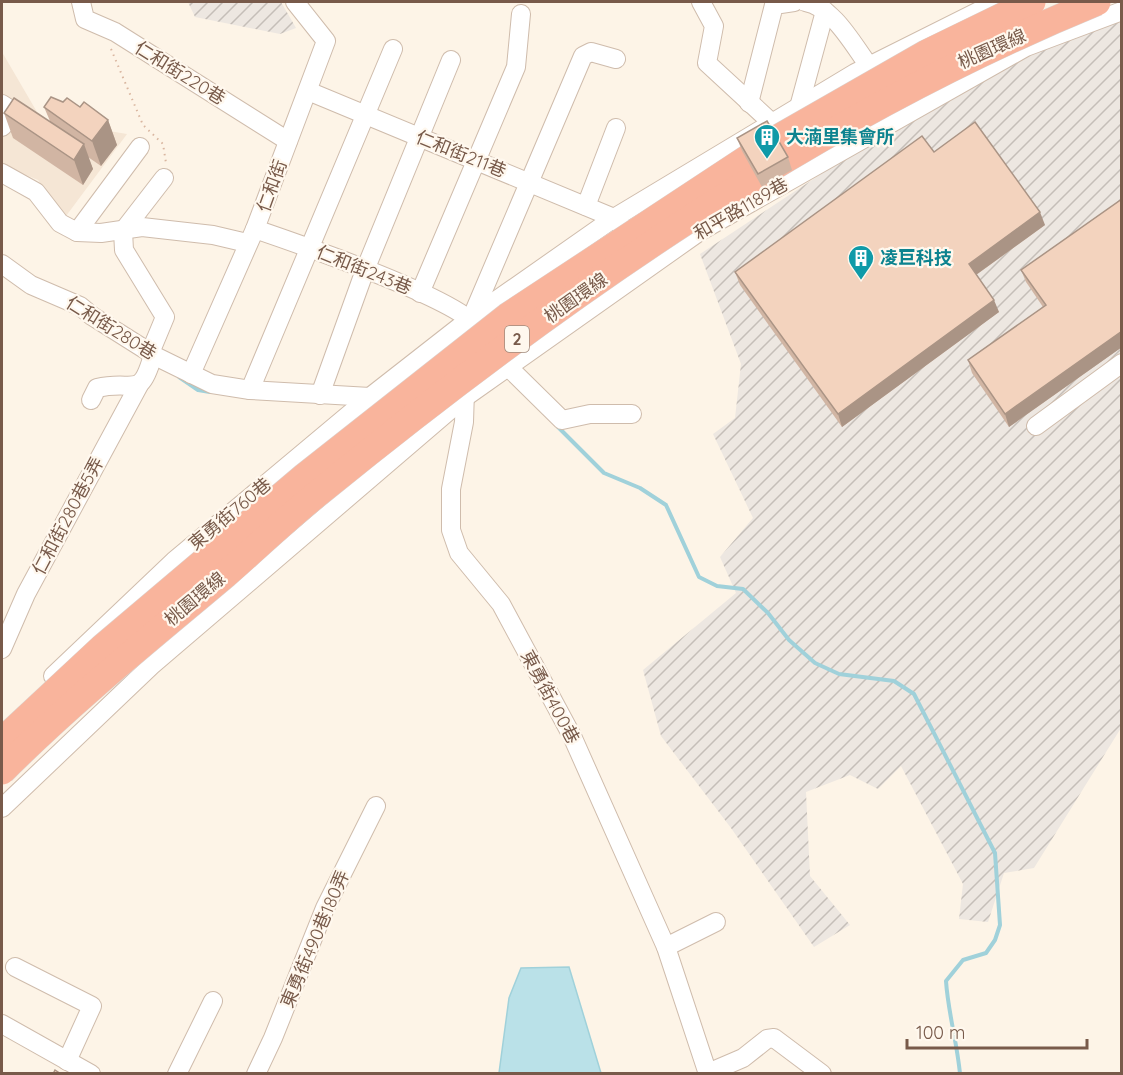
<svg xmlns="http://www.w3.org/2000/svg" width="1123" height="1075" font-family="Quicksand,'Noto Sans TC',sans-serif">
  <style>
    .residential { fill: #f5e6d5 }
    .industrial { fill: url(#industrial-furrows) }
    .water { fill: #bae1e8; stroke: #a0d1da; stroke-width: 1.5 }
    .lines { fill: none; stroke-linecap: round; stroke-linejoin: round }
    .stream { stroke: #a0d1da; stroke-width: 4 }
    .minor-casing { stroke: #cfbcac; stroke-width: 20 }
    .path { stroke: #d9b6a0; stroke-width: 2; stroke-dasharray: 1.5 4.5; stroke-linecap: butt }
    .minor { stroke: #fff; stroke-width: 18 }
    .highway-bridge-casing { stroke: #dcd4d0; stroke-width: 28; stroke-linecap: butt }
    .highway-bridge { stroke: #f9b49c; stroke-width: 27 }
    .wall { fill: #d1b5a3 }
    .shaded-wall { fill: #aa9485 }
    .building { fill: #f3d3be; stroke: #aa9485; stroke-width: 1.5 }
    .labels { text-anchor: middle; stroke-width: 4.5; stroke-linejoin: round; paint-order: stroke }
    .shield { fill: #fff8ee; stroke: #a0897b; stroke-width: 1.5 }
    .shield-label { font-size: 16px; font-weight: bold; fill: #785a4a }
    .street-label { font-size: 18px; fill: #785a4a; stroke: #fff8ee }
    .culture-label { font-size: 18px; font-weight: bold; fill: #0d838f; stroke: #fff8ee; text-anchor: start }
  </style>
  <defs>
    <pattern id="industrial-furrows" width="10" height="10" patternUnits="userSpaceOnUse" patternTransform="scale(1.5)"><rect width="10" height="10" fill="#ede7e1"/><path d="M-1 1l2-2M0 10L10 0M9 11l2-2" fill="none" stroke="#c5beb8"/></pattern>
  </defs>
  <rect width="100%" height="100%" fill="#fdf4e7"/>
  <path class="residential" d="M2 52 37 112 49 121 127 134 66 216 38 180 2 165Z"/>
  <g class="industrial">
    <path d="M188 2H281L296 28 280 34 195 17Z"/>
    <path d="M1121 14V728L1034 868 1004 873 988 922 959 919 963 884 901 766 878 789 850 775 806 792 810 876 850 925 814 947 731 828 661 736 643 670 736 593 720 557 753 518 713 434 735 418 741 364 700 254 933 100Z"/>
  </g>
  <path class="water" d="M569 967 601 1073H499L509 998 521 968Z"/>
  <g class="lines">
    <g class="stream">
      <path d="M179 377 198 390 210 392"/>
      <path d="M558 427 604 473 640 488 666 505 699 577 717 586 743 589 768 613 789 640 815 663 839 674 894 681 914 694 995 853 1000 925 995 940 986 953 963 960 946 981C948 1012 957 1042 960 1074"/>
    </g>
    <g class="minor-casing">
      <g id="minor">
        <path d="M81 2 85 19 115 32 288 141"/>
        <path d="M701 2 714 26 707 63 772 123"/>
        <path d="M805 2C833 7 852 43 869 66"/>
        <path d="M308 91 614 218 620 224"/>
        <path d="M749 103 774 5 794 2"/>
        <path d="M2 104 28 121"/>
        <path d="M799 107 825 11"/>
        <path d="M2 127 15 113"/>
        <path d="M2 173 36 192 60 223 77 232 101 233 142 227 213 235 247 243"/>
        <path d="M586 206 616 128"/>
        <path d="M255 229C296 243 458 299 477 327"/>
        <path d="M77 232 140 147"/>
        <path d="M2 264 31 285 80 306 92 316 157 357 212 384 250 390 370 397"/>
        <path d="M420 293 516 67 521 14"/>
        <path d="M471 319 583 56 591 52 616 59"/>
        <path d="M150 353 165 317 124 250 123 231 164 178"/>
        <path d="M500 359 562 420 590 414H632"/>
        <path d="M191 374 255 229 326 41 295 2"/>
        <path d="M250 390 393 49"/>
        <path d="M465 391 464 422 451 489V530L459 553 501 604 572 736 666 947 708 1074"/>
        <path d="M320 395 365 270 451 60"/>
        <path d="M91 400 97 388C135 379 140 401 153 355"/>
        <path d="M1036 426 1122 363"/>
        <path d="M2 649 26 594 139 385"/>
        <path d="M53 676 174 561 370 397 471 318 614 218 772 123 855 73 997 2"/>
        <path d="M2 808 151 666 464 398 699 232 1026 47 1122 11"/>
        <path d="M666 947 716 922"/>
        <path d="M15 967 92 1006 67 1061"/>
        <path d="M2 1024 91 1074"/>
        <path d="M708 1073 743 1058 767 1039 774 1038 822 1074"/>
        <path d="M177 1074 213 1001"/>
        <path d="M256 1074 273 1038 325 908 376 806"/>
      </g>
    </g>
    <path class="path" d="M111 49 143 125 163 144 166 163"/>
    <use href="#minor" class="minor"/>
    <g class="highway-bridge-casing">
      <g id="highway-bridge">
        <path d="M2 741 103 647 305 476 508 316 780 137 927 53 1032 2"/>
        <path d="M2 771C72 701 149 639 225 575 257 547 288 517 322 490 558 298 814 118 1097 2"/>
      </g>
    </g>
    <use href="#highway-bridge" class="highway-bridge"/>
  </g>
  <g class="wall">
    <path d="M63 102 80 107 108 120 117 145 101 166 88 157 93 169 83 185 13 138 4 113 50 121 44 107Z"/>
    <path d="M737 138 788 157 792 170 762 187 742 151Z"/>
    <path d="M934 152 1045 225 976 275 999 312 842 427 740 285 735 272Z"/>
    <path d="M1122 199V347L1009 427 972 373 968 360 1043 307 1026 282 1021 270Z"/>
  </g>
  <g class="shaded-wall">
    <path d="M108 120 117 145 101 166 92 141Z"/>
    <path d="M84 144 93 169 83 185 74 160Z"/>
    <path d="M1040 212 1045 225 973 277 969 264Z"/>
    <path d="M994 300 999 312 842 427 838 414Z"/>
    <path d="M1122 331V347L1009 427 1005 414Z"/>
  </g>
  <g class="building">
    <path d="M51 97 63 102 67 98 80 107 84 102 108 120 92 141 44 107Z"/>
    <path d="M14 98 84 144 74 160 4 113Z"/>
    <path d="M767 121 788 157 758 174 737 138Z"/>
    <path d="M975 122 1040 212 969 264 994 300 838 414 735 272 922 136 934 152Z"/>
    <path d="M1122 199V331L1005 414 968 360 1046 305 1021 270Z"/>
    <path d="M55 1070 61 1074H53Z"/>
  </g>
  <defs>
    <g id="building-pin" transform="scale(1.35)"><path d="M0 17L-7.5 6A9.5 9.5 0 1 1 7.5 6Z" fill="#0f9aa8" stroke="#fff8ee"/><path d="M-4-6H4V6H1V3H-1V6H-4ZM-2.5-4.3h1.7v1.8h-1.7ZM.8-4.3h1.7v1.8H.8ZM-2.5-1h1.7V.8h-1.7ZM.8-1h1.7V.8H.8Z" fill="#fff"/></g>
  </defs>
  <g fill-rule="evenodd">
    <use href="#building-pin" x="767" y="137"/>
    <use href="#building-pin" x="861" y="258"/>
  </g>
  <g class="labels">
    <rect class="shield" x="505" y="326" width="24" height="26" rx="4.5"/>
    <g class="shield-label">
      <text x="517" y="345">2</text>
    </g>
    <g class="street-label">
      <text transform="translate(992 49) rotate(-24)" y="6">桃園環線</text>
      <text transform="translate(180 73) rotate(32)" y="6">仁和街220巷</text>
      <text transform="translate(461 154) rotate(22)" y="6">仁和街211巷</text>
      <text transform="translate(272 186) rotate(-70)" y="6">仁和街</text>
      <text transform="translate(741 209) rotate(-30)" y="6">和平路1189巷</text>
      <text transform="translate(364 270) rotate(22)" y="6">仁和街243巷</text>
      <text transform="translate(576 298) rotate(-35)" y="6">桃園環線</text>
      <text transform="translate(111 328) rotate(32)" y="6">仁和街280巷</text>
      <text transform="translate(230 514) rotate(-40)" y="6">東勇街760巷</text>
      <text transform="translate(68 516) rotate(-62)" y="6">仁和街280巷5弄</text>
      <text transform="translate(195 599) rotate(-40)" y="6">桃園環線</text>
      <text transform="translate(550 697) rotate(62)" y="6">東勇街400巷</text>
      <text transform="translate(315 939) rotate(-67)" y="6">東勇街490巷180弄</text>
    </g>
    <g class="culture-label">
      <text x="786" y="143">大湳里集會所</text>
      <text x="880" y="264">凌巨科技</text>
    </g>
  </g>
  <rect width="1123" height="1075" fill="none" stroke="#785a4a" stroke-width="6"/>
  <path d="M907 1039v9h180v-9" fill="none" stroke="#785a4a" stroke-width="3"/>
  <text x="916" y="1039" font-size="18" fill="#785a4a" stroke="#fff8ee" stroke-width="4.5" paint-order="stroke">100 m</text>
</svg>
